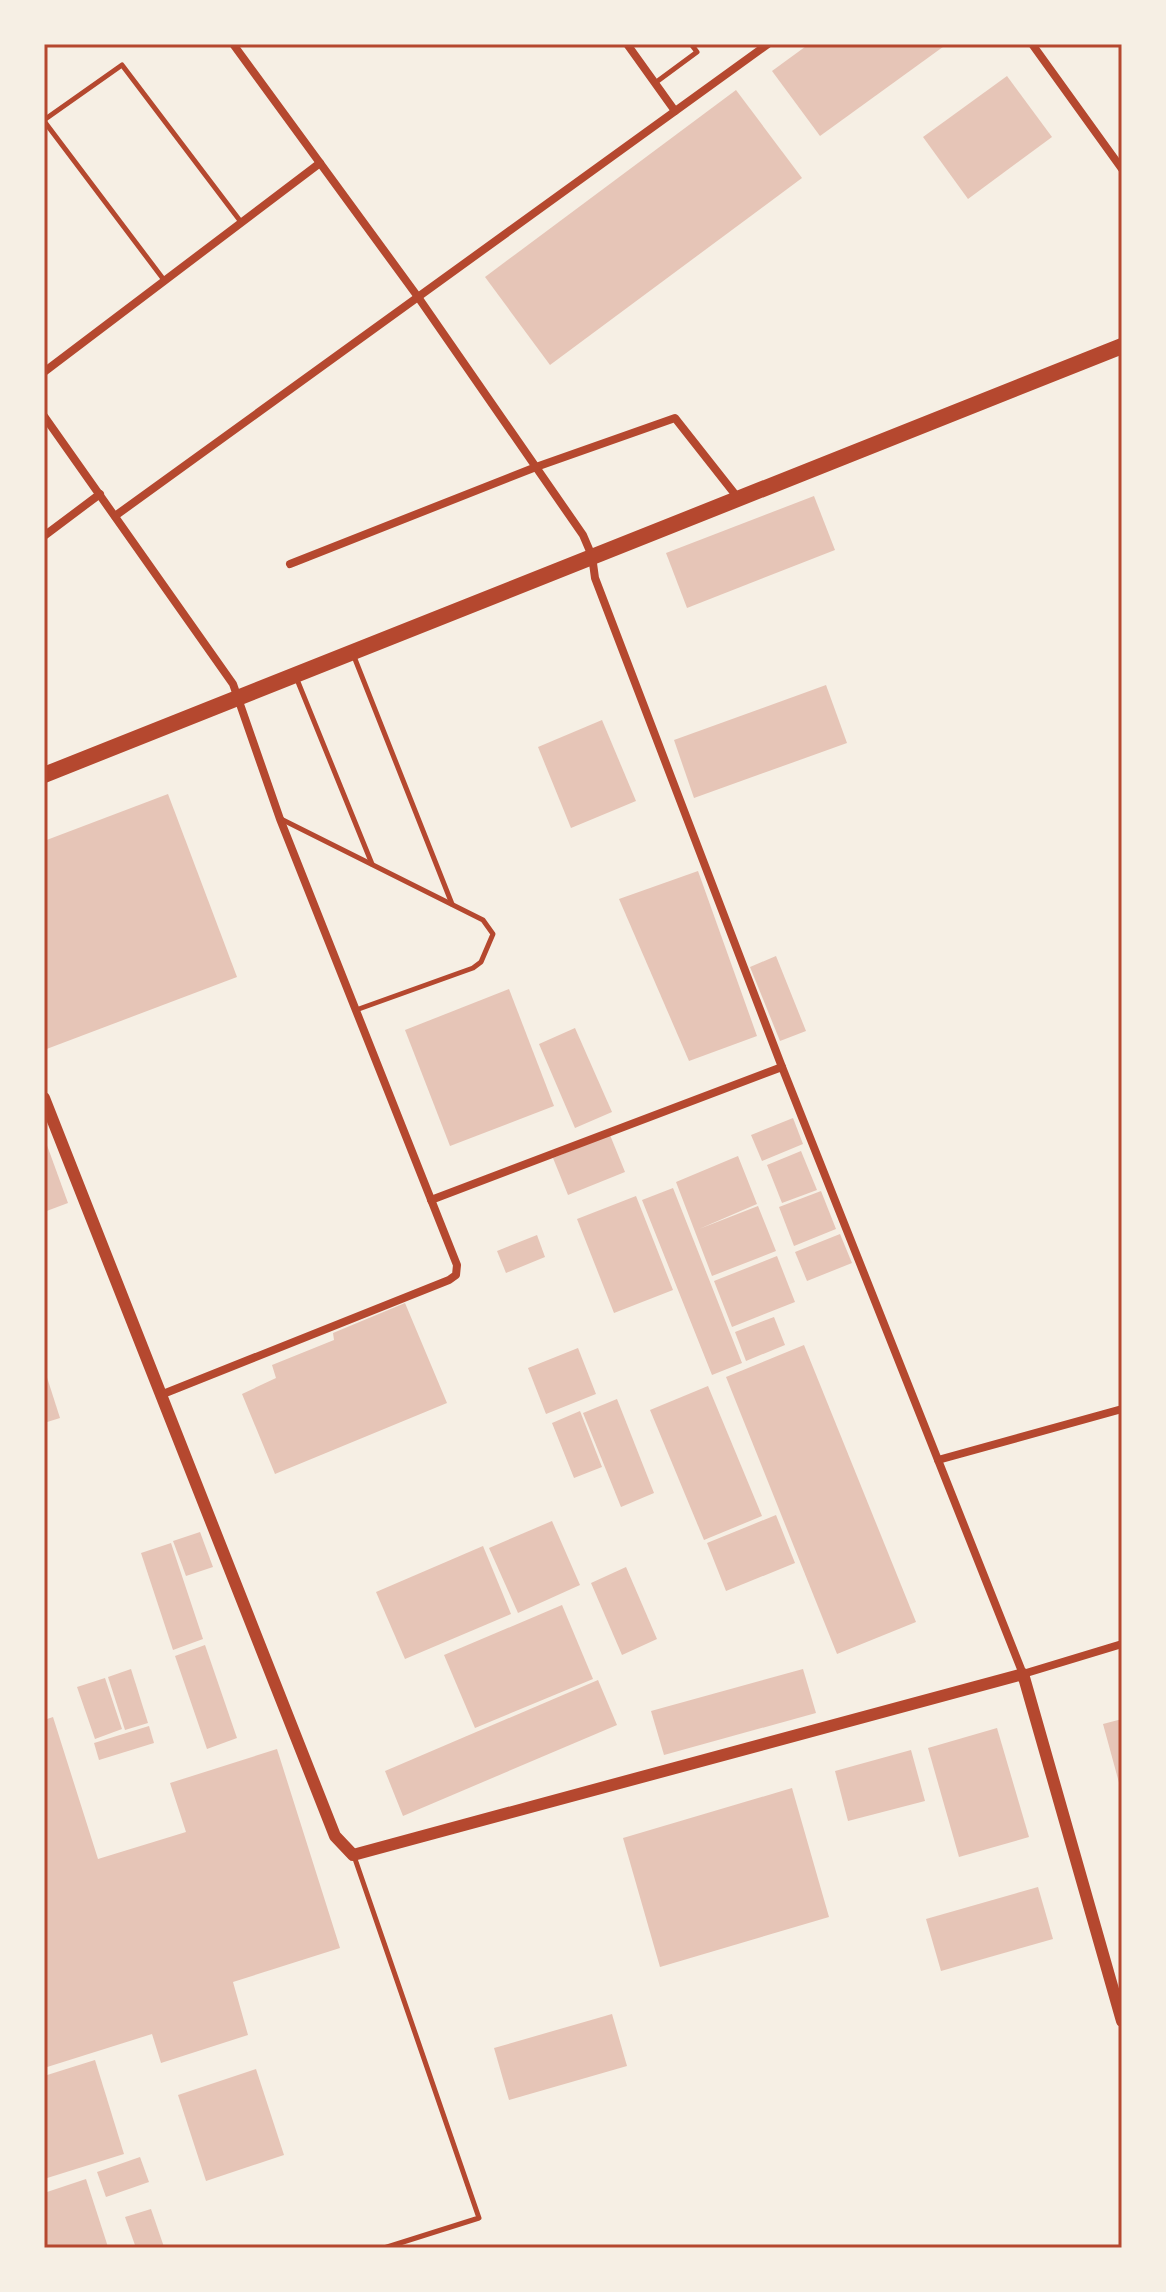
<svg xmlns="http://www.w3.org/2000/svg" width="1166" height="2292" font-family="Figtree,sans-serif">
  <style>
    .building { fill: #e6c5b7 }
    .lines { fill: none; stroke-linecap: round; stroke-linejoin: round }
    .service { stroke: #b5482f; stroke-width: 5 }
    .minor { stroke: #b5482f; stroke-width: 8 }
    .tertiary { stroke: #b5482f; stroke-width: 12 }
    .primary { stroke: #b5482f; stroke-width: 16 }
    .neatline { fill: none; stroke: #b5482f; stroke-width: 3 }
  </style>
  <rect width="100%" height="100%" fill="#f6efe4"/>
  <g class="building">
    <path d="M809 44H947L820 136 772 71Z"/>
    <path d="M1007 76 1052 137 968 199 923 137Z"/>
    <path d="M736 90 802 178 550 365 485 277Z"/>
    <path d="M814 496 835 550 687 608 666 553Z"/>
    <path d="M826 685 847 743 694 798 674 740Z"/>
    <path d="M602 720 636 801 571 828 538 747Z"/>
    <path d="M168 794 237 977 44 1050V841Z"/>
    <path d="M698 871 757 1036 689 1061 619 899Z"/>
    <path d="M776 956 806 1031 780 1041 750 967Z"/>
    <path d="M509 989 554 1106 450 1146 405 1030Z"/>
    <path d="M575 1028 612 1112 575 1128 539 1044Z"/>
    <path d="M793 1118 803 1144 762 1161 751 1135Z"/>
    <path d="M610 1135 625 1172 568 1195 553 1158Z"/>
    <path d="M44 1137 68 1203 44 1212Z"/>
    <path d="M801 1151 817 1190 782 1203 767 1165Z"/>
    <path d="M738 1156 757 1204 699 1229 758 1206 776 1251 712 1276 676 1182Z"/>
    <path d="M673 1188 742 1363 712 1375 642 1200Z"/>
    <path d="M821 1191 836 1229 794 1246 779 1207Z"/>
    <path d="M636 1196 673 1290 614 1313 577 1219Z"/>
    <path d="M840 1234 852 1263 807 1281 795 1252Z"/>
    <path d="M537 1235 545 1257 506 1273 497 1251Z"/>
    <path d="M777 1256 795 1302 732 1327 714 1281Z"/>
    <path d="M405 1303 447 1403 275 1474 242 1394 276 1378 272 1365 334 1340 333 1333Z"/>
    <path d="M774 1317 785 1345 746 1361 735 1332Z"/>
    <path d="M804 1345 916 1622 837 1654 726 1377Z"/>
    <path d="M578 1348 596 1394 546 1414 528 1368Z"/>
    <path d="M44 1368 60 1418 44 1423Z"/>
    <path d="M708 1386 762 1516 704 1540 650 1410Z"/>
    <path d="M617 1399 654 1493 621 1507 583 1413Z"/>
    <path d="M580 1411 602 1467 574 1478 552 1423Z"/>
    <path d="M776 1515 795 1563 726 1591 707 1543Z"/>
    <path d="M552 1521 580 1585 518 1613 489 1548Z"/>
    <path d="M200 1532 213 1567 186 1576 173 1541Z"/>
    <path d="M171 1543 203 1639 173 1650 141 1553Z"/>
    <path d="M483 1546 511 1614 405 1659 376 1592Z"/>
    <path d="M626 1567 657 1639 622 1655 591 1583Z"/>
    <path d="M562 1605 593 1679 475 1728 444 1655Z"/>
    <path d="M205 1645 237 1738 207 1749 175 1656Z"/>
    <path d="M131 1669 148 1723 125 1730 108 1677Z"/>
    <path d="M803 1669 816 1713 664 1755 651 1711Z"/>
    <path d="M105 1678 122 1729 95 1739 77 1687Z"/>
    <path d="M598 1680 617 1725 403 1816 385 1771Z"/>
    <path d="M53 1717 98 1859 186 1832 170 1783 277 1749 340 1948 233 1982 248 2035 161 2063 152 2034 44 2068V1720Z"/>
    <path d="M1122 1719V1790H1121L1103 1724Z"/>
    <path d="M149 1726 154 1743 99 1760 94 1743Z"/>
    <path d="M997 1728 1029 1837 959 1857 928 1748Z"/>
    <path d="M911 1750 925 1801 848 1821 835 1771Z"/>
    <path d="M792 1788 829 1917 660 1967 623 1838Z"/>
    <path d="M1038 1887 1053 1939 941 1971 926 1919Z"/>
    <path d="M612 2014 627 2066 509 2100 494 2048Z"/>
    <path d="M95 2060 124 2154 44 2179V2076Z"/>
    <path d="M256 2069 284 2155 206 2181 178 2095Z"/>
    <path d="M140 2157 149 2182 106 2197 97 2172Z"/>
    <path d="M86 2179 108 2247 44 2248V2193Z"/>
    <path d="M151 2209 164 2247 136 2248 125 2217Z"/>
  </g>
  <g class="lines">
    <g class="service">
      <path d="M655 83 697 52 691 44"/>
      <path d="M44 120 122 65 241 222"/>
      <path d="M44 121 164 280"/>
      <path d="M353 654 452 904"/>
      <path d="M296 677 372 864"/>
      <path d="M281 819 483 920 493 934 481 962 473 968 356 1010"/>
      <path d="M354 1856 479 2218 384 2248"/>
    </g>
    <g class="minor">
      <path d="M233 44 418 297 583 535 592 556 595 578 782 1067 1023 1674 1122 1644"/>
      <path d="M627 44 675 111"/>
      <path d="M1032 44 1122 169"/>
      <path d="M44 372 320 163"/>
      <path d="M44 416 233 684 280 819 457 1265 456 1275 449 1280 163 1394"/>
      <path d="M115 516 768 44"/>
      <path d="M44 536 100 494"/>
      <path d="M290 564 536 467 675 418 738 498"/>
      <path d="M431 1200 782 1067"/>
      <path d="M938 1460 1122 1409"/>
    </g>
    <path class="tertiary" d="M44 1098 335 1836 353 1855 1023 1674 1122 2021"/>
    <path class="primary" d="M44 775 1122 346"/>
  </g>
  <rect width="1166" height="2292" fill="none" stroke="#f6efe4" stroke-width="92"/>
  <rect x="46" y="46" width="1074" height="2200" class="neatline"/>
</svg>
